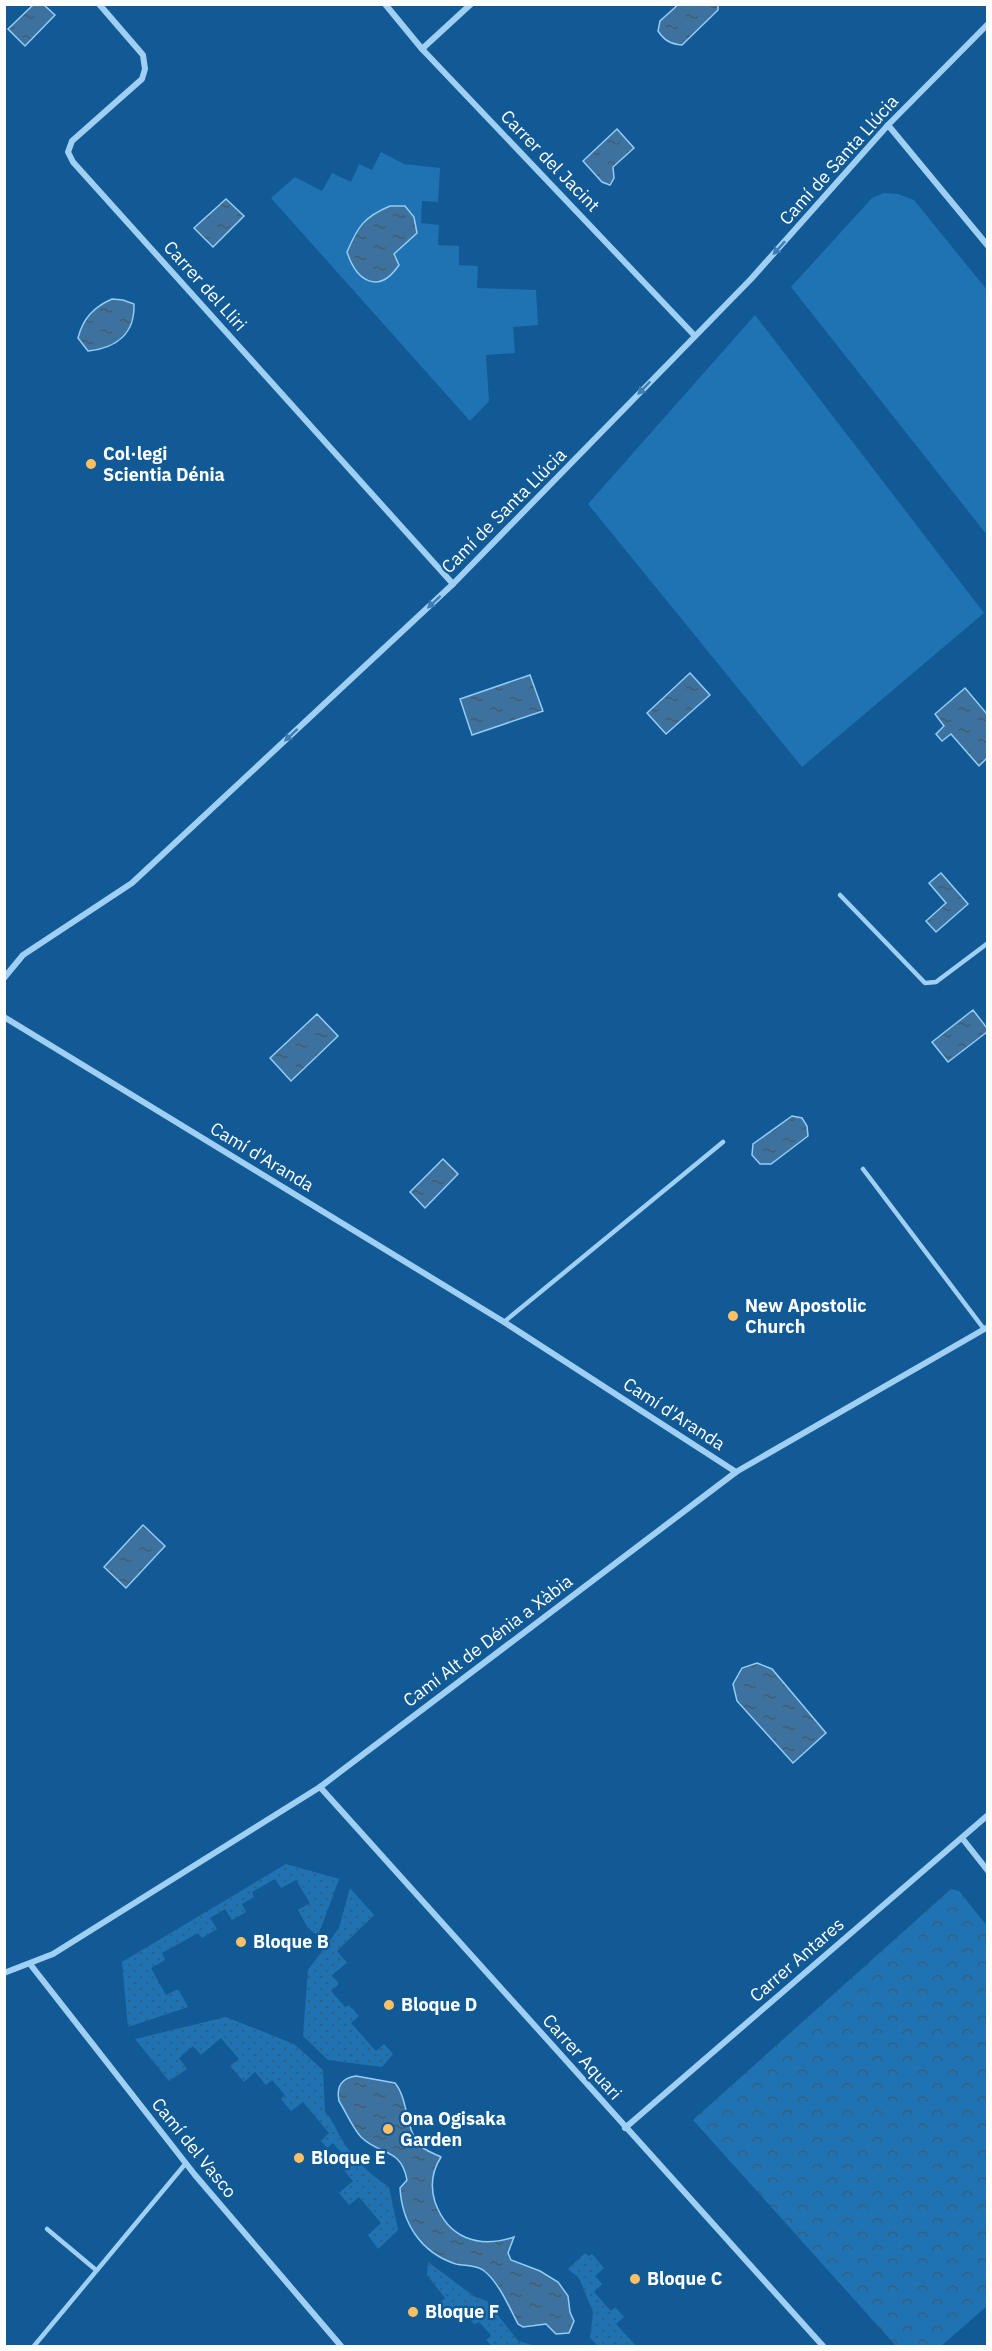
<svg xmlns="http://www.w3.org/2000/svg" width="992" height="2351" font-family="'IBM Plex Sans',sans-serif">
  <style>
    .grass { fill: #1f73b3 }
    .park { fill: url(#park-crowns) }
    .garden { fill: url(#garden-dots) }
    .water { fill: url(#water-ripples); stroke: #92ccf7; stroke-width: 1.5 }
    .lines { fill: none; stroke-linecap: round; stroke-linejoin: round }
    .lane { stroke: #a0cff4; stroke-width: 4.5 }
    .street { stroke: #a0cff4; stroke-width: 6 }
    .oneway { fill: #3c7db2 }
    .poi-dot { fill: #ffc063; stroke: #115a96; stroke-width: 2 }
    .labels { text-anchor: middle; stroke-width: 4.5; stroke-linejoin: round; paint-order: stroke }
    .street-label { font-size: 18px; fill: #fff; stroke: #115a96 }
    .poi-label { font-size: 18px; font-weight: bold; fill: #fff; stroke: #115a96; text-anchor: start }
  </style>
  <defs>
    <pattern id="park-crowns" width="20" height="18" patternUnits="userSpaceOnUse" patternTransform="scale(1.5)"><rect width="20" height="18" fill="#1f73b3"/><path d="M2 6a3 3 0 1 1 6 0M12 15a3 3 0 1 1 6 0" fill="none" stroke="#385e7a"/></pattern>
    <pattern id="garden-dots" width="8" height="8" patternUnits="userSpaceOnUse" patternTransform="scale(1.5)"><rect width="8" height="8" fill="#1f73b3"/><path d="M2 2h.1M6 6h.1" fill="none" stroke="#385e7a" stroke-width="1.8" stroke-linecap="round"/></pattern>
    <pattern id="water-ripples" width="26" height="14" patternUnits="userSpaceOnUse" patternTransform="scale(1.5)"><rect width="26" height="14" fill="#3e729e"/><path d="M2 4q2-2 4 0t4 0M15 11q2-2 4 0t4 0" fill="none" stroke="#465b6d"/></pattern>
  </defs>
  <rect width="100%" height="100%" fill="#115a96"/>
  <g class="grass">
    <path d="M381 152 404 164 440 168 438 202 422 201 421 223 439 225 438 245 459 246V265L478 266 477 288 536 290 538 325 513 327 515 353 486 355 489 401 470 421 271 198 295 177 322 191 332 173 351 182 359 164 372 170Z"/>
    <path d="M884 193 898 194 914 200 987 290V535L791 287 872 198Z"/>
    <path d="M755 315 984 613 802 767 588 504Z"/>
  </g>
  <path class="park" d="M951 1889 959 1891 987 1926V2306L941 2346H896L693 2120Z"/>
  <g class="garden">
    <path d="M286 1864 339 1879 318 1936 308 1928 298 1910 310 1903 296 1880 281 1888 275 1879 252 1892 254 1897 242 1904 246 1912 232 1920 225 1909 210 1918 217 1929 202 1938 198 1933 162 1953 165 1960 151 1968 166 1995 178 1989 188 2007 128 2027 122 1962Z"/>
    <path d="M350 1888 374 1915 337 1951 347 1963 332 1975 339 1984 331 1991 345 2007 349 2005 359 2016 351 2023 376 2051 384 2044 393 2054 382 2067 328 2060 303 2036 308 1970 339 1928Z"/>
    <path d="M226 2017 294 2044 323 2070 325 2112C333 2120 336 2130 342 2140 354 2159 370 2175 389 2187L398 2230 378 2249 368 2235 381 2223 359 2197 349 2205 339 2193 353 2181 343 2169 350 2163 333 2143 327 2148 321 2141 329 2133 303 2102 291 2111 281 2099 285 2095 272 2080 266 2085 255 2072 244 2082 230 2066 239 2059 221 2038 201 2055 193 2046 179 2058 187 2069 169 2081 135 2039Z"/>
    <path d="M585 2253 589 2256 592 2254 604 2268 595 2276 602 2284 594 2292 611 2311 615 2307 624 2317 616 2324 636 2346H598L590 2338 593 2312 579 2278 568 2269Z"/>
    <path d="M428 2262 475 2297 487 2301 518 2341 536 2346H492L486 2340 491 2335 479 2322 474 2324 461 2309 447 2320 436 2306 445 2298 427 2275Z"/>
  </g>
  <g class="water">
    <path d="M679 4 718 5V10L682 45C670 44 664 40 658 31L660 21Z"/>
    <path d="M33 5H44L55 15 25 46 8 29Z"/>
    <path d="M617 129 634 148 613 167 614 178 610 185 602 182 583 161Z"/>
    <path d="M226 199 244 216 213 247 194 228Z"/>
    <path d="M390 206H405L414 217 417 233 394 254 399 265C378 296 356 280 347 252 358 226 364 217 390 206Z"/>
    <path d="M112 299 123 300 134 304C135 334 116 348 88 351L78 338C83 318 94 307 112 299Z"/>
    <path d="M690 673 710 695 666 734 647 713Z"/>
    <path d="M530 675 543 711 472 735 460 699Z"/>
    <path d="M965 688 987 714V758L979 766 951 734 942 741 936 734 944 726 935 714Z"/>
    <path d="M941 873 968 904 936 932 926 921 946 903 929 883Z"/>
    <path d="M973 1010 987 1028V1032L948 1062 932 1042Z"/>
    <path d="M317 1014 338 1036 291 1081 270 1058Z"/>
    <path d="M792 1116 802 1118 807 1126 808 1136 771 1164H760L752 1155 753 1144Z"/>
    <path d="M443 1159 458 1174 425 1208 410 1192Z"/>
    <path d="M143 1525 165 1546 126 1588 104 1567Z"/>
    <path d="M757 1663 772 1669 826 1733 793 1763 737 1701 733 1684 742 1668Z"/>
    <path d="M356 2076 395 2083C408 2099 405 2125 417 2142 422 2150 433 2153 441 2157 432 2171 430 2186 435 2202 448 2238 478 2249 514 2237L508 2253 511 2260 540 2271 558 2282 568 2296 570 2312 574 2321 569 2333 556 2334 546 2324 523 2327 518 2324C509 2307 499 2282 483 2270 475 2265 465 2266 456 2264 421 2253 402 2223 400 2188L407 2180C401 2147 380 2156 361 2137 352 2127 346 2112 339 2101 336 2086 342 2078 356 2076Z"/>
  </g>
  <g class="lines">
    <g class="lane">
      <path d="M840 895 925 983 936 982 988 943"/>
      <path d="M863 1169 984 1329"/>
      <path d="M504 1322 723 1142"/>
      <path d="M47 2229 96 2270"/>
      <path d="M34 2346 186 2163"/>
    </g>
    <g class="street">
      <path d="M99 4 143 55 145 69 142 79 72 141 68 152 73 162 453 584"/>
      <path d="M385 4 422 49 695 336"/>
      <path d="M422 49 471 4"/>
      <path d="M888 125 988 246"/>
      <path d="M4 978 23 955 132 883 453 584 751 279 888 125 988 24"/>
      <path d="M4 1017 504 1322 736 1472"/>
      <path d="M320 1787 823 2346"/>
      <path d="M962 1838 988 1871"/>
      <path d="M30 1964 195 2175 341 2346"/>
      <path d="M4 1973 53 1954 320 1787 736 1472 988 1327"/>
      <path d="M625 2128 988 1815"/>
    </g>
  </g>
  <defs><path id="oneway-solid" d="M-6-.8H1V-3.2L6.5 0L1 3.2V.8H-6Z" transform="scale(1.5)"/></defs>
  <g class="oneway">
    <use href="#oneway-solid" transform="translate(779 248) rotate(132)"/>
    <use href="#oneway-solid" transform="translate(644 388) rotate(134)"/>
    <use href="#oneway-solid" transform="translate(434 602) rotate(137)"/>
    <use href="#oneway-solid" transform="translate(291 735) rotate(137)"/>
  </g>
  <g class="poi-dot">
    <circle cx="91" cy="464" r="6"/>
    <circle cx="733" cy="1316" r="6"/>
    <circle cx="241" cy="1942" r="6"/>
    <circle cx="389" cy="2005" r="6"/>
    <circle cx="388" cy="2129" r="6"/>
    <circle cx="299" cy="2158" r="6"/>
    <circle cx="635" cy="2279" r="6"/>
    <circle cx="413" cy="2312" r="6"/>
  </g>
  <g class="labels">
    <g class="street-label">
      <text transform="translate(839 160) rotate(-48)" y="6">Camí de Santa Llúcia</text>
      <text transform="translate(550 161) rotate(46)" y="6">Carrer del Jacint</text>
      <text transform="translate(205 286) rotate(48)" y="6">Carrer del Lliri</text>
      <text transform="translate(504 511) rotate(-45)" y="6">Camí de Santa Llúcia</text>
      <text transform="translate(262 1157) rotate(31)" y="6">Camí d'Aranda</text>
      <text transform="translate(674 1414) rotate(33)" y="6">Camí d'Aranda</text>
      <text transform="translate(488 1641) rotate(-37)" y="6">Camí Alt de Dénia a Xàbia</text>
      <text transform="translate(797 1960) rotate(-41)" y="6">Carrer Antares</text>
      <text transform="translate(582 2057) rotate(48)" y="6">Carrer Aquari</text>
      <text transform="translate(194 2148) rotate(51)" y="6">Camí del Vasco</text>
    </g>
    <g class="poi-label">
      <text x="103" y="460">Col·legi<tspan x="103" dy="21">Scientia Dénia</tspan></text>
      <text x="745" y="1312">New Apostolic<tspan x="745" dy="21">Church</tspan></text>
      <text x="253" y="1948">Bloque B</text>
      <text x="401" y="2011">Bloque D</text>
      <text x="400" y="2125">Ona Ogisaka<tspan x="400" dy="21">Garden</tspan></text>
      <text x="311" y="2164">Bloque E</text>
      <text x="647" y="2285">Bloque C</text>
      <text x="425" y="2318">Bloque F</text>
    </g>
  </g>
  <rect width="992" height="2351" fill="none" stroke="#ffffff" stroke-width="12"/>
</svg>
